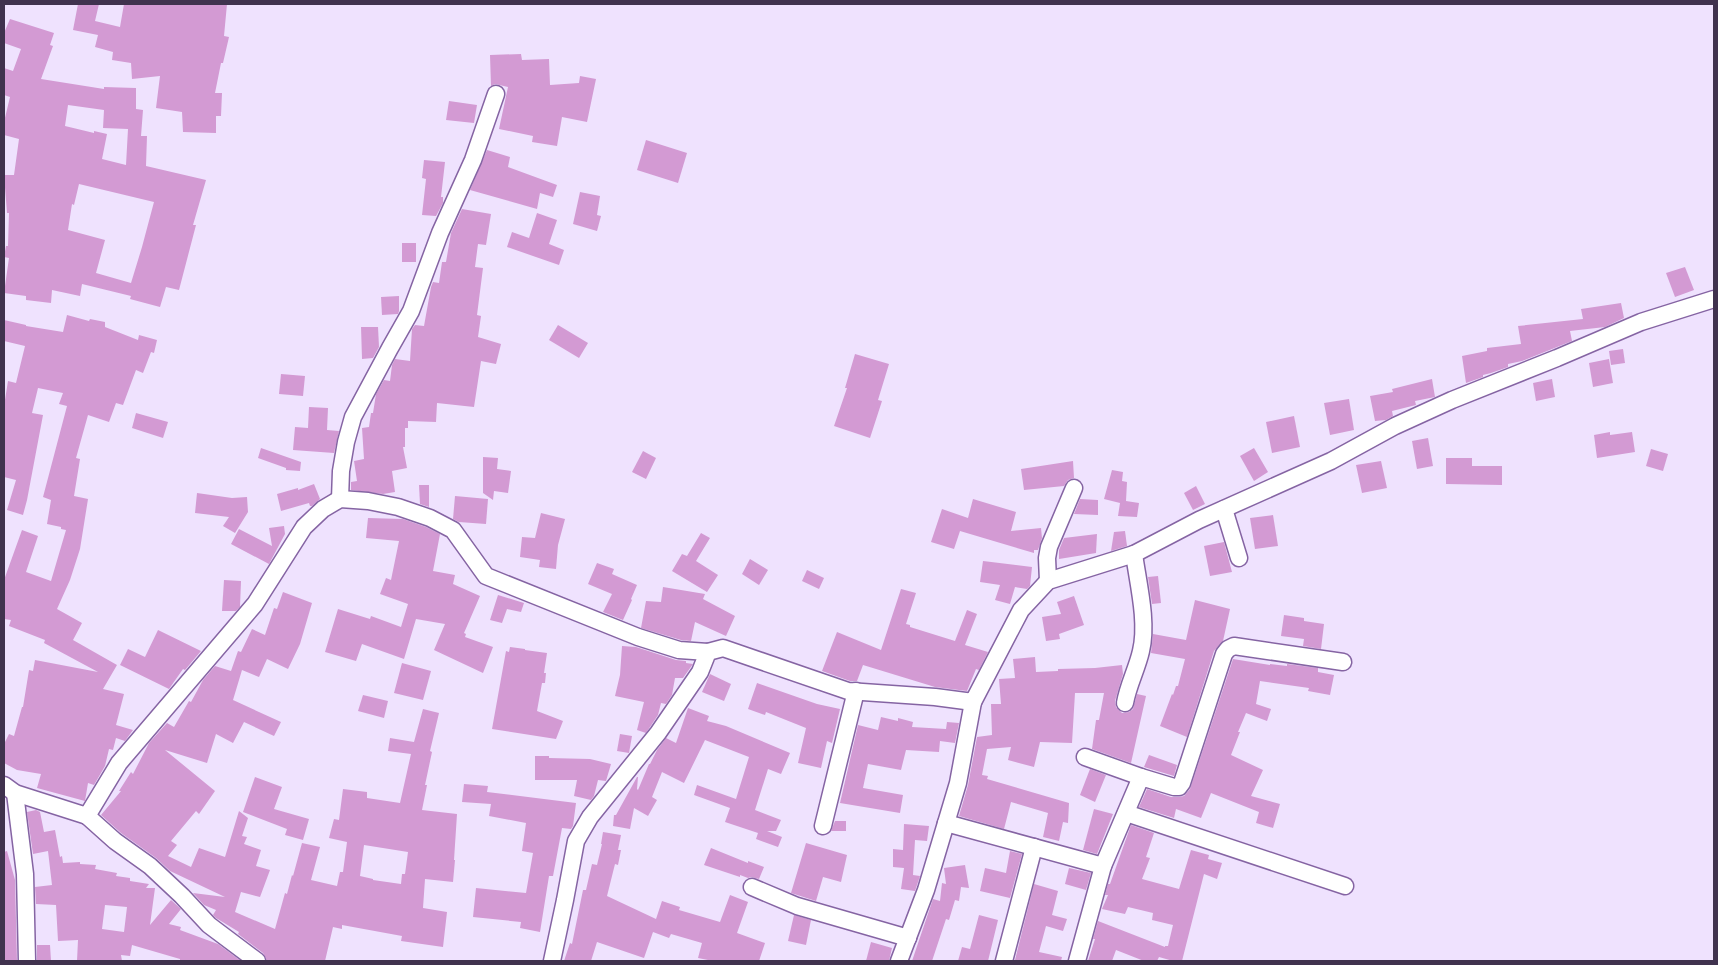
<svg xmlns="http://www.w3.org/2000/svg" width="1718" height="965" font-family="'PT Sans',sans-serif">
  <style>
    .building { fill: #d39ad3; fill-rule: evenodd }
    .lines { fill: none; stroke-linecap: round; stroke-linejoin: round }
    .minor-casing { stroke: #8564a3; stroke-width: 19 }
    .minor { stroke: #fff; stroke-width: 16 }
  </style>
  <rect width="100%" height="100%" fill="#efe2fe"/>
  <g class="building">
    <path d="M78 4H99L95 21 120 27 124 4H227L224 36 229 37 223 63H221L215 93H222L221 116H216V133L183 132 182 112 156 108 160 76 132 79 131 63 112 60 113 52 95 47 98 35 73 30Z"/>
    <path d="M10 19 54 33 50 45 53 46 41 79 104 89V87L136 88V109L143 110 141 136H147L146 166 206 180 193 225H196L179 290 166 287 160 307 130 299 131 296 82 284 80 296 52 290 51 303 26 300V296L4 293 9 258 4 257 6 246H8L9 213H7L4 175H14L19 139 4 135V122L10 97 4 95V68L13 71 21 49 4 43V33ZM68 105 104 110 103 128 128 129 126 165 102 159 107 134 94 131V133L65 126ZM79 184 154 202 142 247 131 283 96 273 105 240 68 230 72 204 74 205Z"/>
    <path d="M521 54 522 60 549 59 550 85 579 83 580 76 596 79 587 122 562 117 557 146 532 142 533 136 499 129 508 87 495 84 491 86 490 55Z"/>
    <path d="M449 101 477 105 474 123 446 120Z"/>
    <path d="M646 140 687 153 678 183 637 170Z"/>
    <path d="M487 150 510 157 508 167 557 185 553 197 540 193 537 209 470 190Z"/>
    <path d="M424 160 445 162 441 197H443V203L436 216 422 215 426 179 422 178Z"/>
    <path d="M580 192 600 196 597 215 601 216 597 231 573 224Z"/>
    <path d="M462 209 491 214 486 245 478 244 475 267 483 268 477 315 481 316 478 337 501 344 496 364 481 361 474 407 437 403 436 422 408 421V428H405V447H403L407 468 392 471 395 492 383 494 351 490V482L357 481 354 461 364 459 362 428 369 427 371 413H373L376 394 384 380 390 381 392 365 395 359 410 361 412 329 415 325 424 326 431 287 433 282 439 283 442 262H446L451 233Z"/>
    <path d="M537 213 557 220 549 244 564 250 559 265 507 247 512 232 529 238Z"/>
    <rect x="402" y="243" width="14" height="19"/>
    <path d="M1685 267 1694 290 1675 297 1666 273Z"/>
    <path d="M399 296V311L398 314 382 315 381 297Z"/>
    <path d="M1621 303 1624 318 1605 327 1570 331 1572 341 1522 361 1508 364V367L1491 373 1483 375V377L1466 383 1462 356 1487 351V348L1521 344 1518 326 1583 319 1581 309Z"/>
    <path d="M67 315 89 321 90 319 105 322V327L138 340 139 335 157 340 154 353 151 352 143 373 136 370 123 405 116 403 109 422 88 415 76 458 80 459 74 496 88 499 80 549 70 580 57 609 82 623 73 640 117 665 103 689 124 694 116 725 133 730 125 741 116 738 113 750 109 749 105 766 94 785 88 783 85 801 37 788 41 774 17 770 4 763V744L9 734 14 736 22 707H23L29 670 33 671 35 660 98 672 44 643 45 640 9 626 11 620 4 619V580L22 530 38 536 26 572 51 581 66 530 61 529V527L47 524 51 500 43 497 67 406 59 404 63 393 38 388 32 413 43 415 27 500 23 515 7 510 16 480 4 477V406L8 381 16 383 25 346 4 341V320L26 325V326L63 332Z"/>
    <path d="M558 325 588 343 579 358 549 340Z"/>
    <path d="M361 327H378L379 347 373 358 362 359Z"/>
    <path d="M1623 349 1625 363 1611 365 1609 351Z"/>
    <path d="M855 354 889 364 878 400 882 401 870 438 834 426 847 388H845Z"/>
    <path d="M1609 359 1613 383 1593 387 1589 363Z"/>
    <path d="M281 374 305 376 303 396 279 394Z"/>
    <path d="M1432 379 1435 397 1415 401 1416 405 1392 411 1393 416 1386 420 1375 421 1370 396 1393 392 1392 389Z"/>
    <path d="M1552 379 1555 397 1536 401 1533 383Z"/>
    <path d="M1349 399 1354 430 1330 435 1324 403Z"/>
    <path d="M309 407 328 408 327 430 339 431 334 453 293 450 295 427 308 428Z"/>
    <path d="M136 413 168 422 163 438 132 428Z"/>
    <path d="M1294 416 1300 447 1272 453 1266 422Z"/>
    <path d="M1610 432V435L1632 432 1635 452 1597 458 1594 435Z"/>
    <path d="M1428 438 1433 466 1417 469 1412 441Z"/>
    <path d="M261 448 301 462 300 471 286 470V468L258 458Z"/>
    <path d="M1254 448 1268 472 1254 481 1240 456Z"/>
    <path d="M1651 449 1668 454 1663 471 1646 466Z"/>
    <path d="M643 451 656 458 646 479 632 472Z"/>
    <path d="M483 457 498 458 497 469 511 471 508 493 494 491 493 500 483 493Z"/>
    <path d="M1446 458H1472V466H1502V485L1446 484Z"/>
    <path d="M1073 461 1074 478 1068 480 1064 486 1024 490 1021 469Z"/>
    <path d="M1381 461 1387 488 1362 493 1356 465Z"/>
    <path d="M1112 470 1123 472 1122 481 1127 482 1126 501 1139 503 1137 517 1118 516 1120 503 1104 499Z"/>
    <path d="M314 484 320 499 312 506H310L309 503 281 511 277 494 298 488V490Z"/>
    <path d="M419 485H429V507L420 504Z"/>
    <path d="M1196 486 1205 504 1193 510 1184 493Z"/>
    <path d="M197 493 232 498 247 497 248 512 235 533 223 526 229 517 195 513Z"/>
    <path d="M455 496 488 499 486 524 459 522 453 519Z"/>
    <path d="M973 499 1016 512 1011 531 1041 528 1042 538 1038 550H1034V553L960 531 954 549 931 542 942 509 968 518Z"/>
    <path d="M1080 499 1098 500V515L1074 514Z"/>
    <path d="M541 513 565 519 558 545 556 569 539 567 540 560 520 557 522 537 535 538Z"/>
    <path d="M1273 515 1278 546 1255 549 1250 518Z"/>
    <path d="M368 518 403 519 426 527 440 534 433 571 455 575 453 584 480 596 464 633 466 634 465 637 493 647 483 673 434 650 445 624 416 619 404 659 362 644 356 661 325 652 338 609 370 619 371 616 401 627 408 604 380 594 386 578 391 580 399 541 366 538Z"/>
    <path d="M284 526 285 534 269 564 231 544 239 529 272 546 269 528Z"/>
    <path d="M1125 531 1127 546 1111 551 1114 532Z"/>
    <path d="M701 533 710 538 696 561 718 575 707 592 672 571 682 554 687 556Z"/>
    <path d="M1097 534 1096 553 1059 559V550L1064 538Z"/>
    <path d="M1224 542 1232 572 1210 576 1204 546Z"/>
    <path d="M750 559 768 570 759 585 742 574Z"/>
    <path d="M983 561 1032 567 1030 586 1027 589 1015 587 1010 604 995 600 1000 585 980 582Z"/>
    <path d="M597 563 614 569 612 574 637 585 631 599 632 600 623 620 603 612 612 594 588 584Z"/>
    <path d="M807 570 824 578 819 589 802 581Z"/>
    <path d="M1158 576 1161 603 1152 604 1148 577Z"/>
    <path d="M224 580 241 581 240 607 236 611H222Z"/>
    <path d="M663 587 705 594 703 599 735 616 726 636 695 622 691 641 681 640 641 628 646 601 661 602Z"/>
    <path d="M901 589 916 593 906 624 910 625V627L955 641 967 610 977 614 965 645 988 652 979 670 976 669 967 691 935 687 863 665 857 681H850L822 671 837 632 881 650Z"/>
    <path d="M283 592 312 603 300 644 288 669 267 659 259 677 242 670 233 700 281 722 274 736 244 722 233 743 216 734 207 763 165 750 215 791 199 814 196 811 171 841 177 845 168 856 191 867 199 848 225 857 239 811 248 818 242 836 247 837 244 844 261 850 256 866 270 870 260 897 241 892 235 912 275 929 285 893 287 894 292 875 293 876 302 843 320 847 311 880 337 886 340 872H343L347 842 329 838 334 819 339 820 343 789 367 792V798L400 803 411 754 388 751 390 738 414 742 423 709 439 713 430 751 432 752 425 785H427L422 810 457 814 454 860H455L453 882 425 879 423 908 447 912 443 947 401 941 402 936 342 925V929L333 927 325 961H267L263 953 238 934 239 932 216 918 213 915 216 910 204 905 193 893 225 897 170 871 156 858 121 833 101 815 121 791H119L131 772 133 774 149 743 167 723 174 727 189 701 191 702 203 680 215 666 231 671 238 651 241 652 252 629 265 635 274 608 277 609ZM364 845 408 852 405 874H402L401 884 373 880V879L360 876Z"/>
    <path d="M498 595 524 603 521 612 507 609 502 623 490 620Z"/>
    <path d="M1074 596 1084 625 1059 634 1060 639 1046 641 1042 617 1061 614 1057 602Z"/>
    <path d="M1195 600 1230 609 1223 641 1214 651 1187 737 1160 726 1172 694 1173 695 1176 686H1178L1185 659 1151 653 1153 634 1186 640Z"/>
    <path d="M1284 615 1304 618V621L1324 624 1321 649 1303 646 1304 639 1281 636Z"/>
    <path d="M158 630 201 651 185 670 183 669 169 689 120 665 128 649 145 657Z"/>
    <path d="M622 646 636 647 676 660 686 661V663L693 664 683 678H675L672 695 666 704 661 703 658 715 646 733 637 730 644 702 615 696 620 675Z"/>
    <path d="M510 647 525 649V650L547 653 544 673H546L545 683H542L537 711 563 721 556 739 492 729 506 651 509 652Z"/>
    <path d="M1035 657 1036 672 1058 671V669L1095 668 1122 665 1123 674 1115 701 1116 707 1122 713 1129 712 1133 709 1137 694 1146 696 1131 763 1092 749 1096 720H1099L1104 693H1075L1072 743 1040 742 1034 767 1008 760 1011 747 987 749 982 775 988 776 987 779 1069 803 1068 823 1063 822 1059 841 1043 837 1048 813 1011 802 1004 829 959 816 968 785 977 737 992 735 991 704H1001L999 679 1015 678 1013 659Z"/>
    <path d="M1233 659 1270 665V664L1287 666V664L1318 668V672L1334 675 1330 695 1308 691 1309 688 1260 681 1256 704 1271 709 1267 721 1246 713 1238 732H1240L1231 755 1263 770 1251 796 1280 804 1273 828 1256 823 1259 812 1211 793 1201 818 1176 809 1174 818 1139 807 1147 789 1171 797H1179L1184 796 1190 789Z"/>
    <path d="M402 663 431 671 423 700 394 693Z"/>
    <path d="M710 674 731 684 724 701 702 692Z"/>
    <path d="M757 683 817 704 840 709 832 743 827 741 821 768 798 763 806 728 766 712 765 715 748 709Z"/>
    <path d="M363 695 388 701 384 718 358 711Z"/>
    <path d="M688 708 709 716 707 721 726 726 790 753 781 774 768 769 755 810 781 820 776 831H767L782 837 778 847 756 839 758 833 725 822 730 808 694 795 697 785 736 799 749 757 705 740 684 783 662 772 652 797 657 800 648 816 634 808 630 829 613 826 614 815H616L637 777H638L637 789 638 790 649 764H650L657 750 666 738 676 743Z"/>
    <path d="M881 717 898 721V718L913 722 912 727 946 729 947 722 959 723 955 743 940 741 939 752 906 750 901 770 868 764 863 788 903 795 900 813 840 803 858 725 878 730Z"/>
    <path d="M620 734 632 736 629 753 617 751Z"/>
    <path d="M1149 755 1177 765 1174 776 1144 767Z"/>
    <path d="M535 756H549V758L590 759 611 764 606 781 598 780 594 796 591 800 574 796 577 780H535Z"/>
    <path d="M1090 769 1106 775 1095 802 1080 795Z"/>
    <path d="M255 777 282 787 274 809 309 819 303 840 285 835 287 829 243 812Z"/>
    <path d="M464 784 488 786 487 792 576 803 573 826 571 829 562 828 553 876H549L540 932 520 928 521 922 473 917 476 888 526 893 533 853 522 851 526 823 489 816 491 804 462 802Z"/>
    <path d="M1094 809 1113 814 1097 854 1083 850Z"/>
    <path d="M36 810 40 812 44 832 55 830 60 857 62 856 63 863 80 862V864L96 865 95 869 117 873 116 876 130 878V881L149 884 146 888H155L150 925 171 900 181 909 169 924 181 927 180 930 218 944 241 961H180V959L132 945 130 956 121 955 122 961H77L78 940 58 941 56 905 36 904 35 887 52 885 48 851 33 854 27 812ZM105 905 127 907 124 932 102 929Z"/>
    <path d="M835 821H846V831H831Z"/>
    <path d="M904 824 929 826 927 841 915 840 913 875 920 876 915 891 901 889 904 868 893 867V849L903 850Z"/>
    <path d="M1131 825 1154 833 1146 857 1150 858 1142 879 1179 889 1191 850 1209 855 1208 859 1222 863 1217 879 1204 874 1182 961H1173L1159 957 1157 961H1144L1116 950 1112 961H1088L1095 939H1093L1098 921 1165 947V946H1168L1173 925 1152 920 1153 913 1128 907 1125 914 1102 909 1108 895H1105L1108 884H1110Z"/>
    <path d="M603 832 621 835 618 850H621L618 865 615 864 607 896 656 919 662 901 680 907 679 910 720 922 730 895 748 902 737 933 765 943 759 961H713L698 958 702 943 671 934 669 938 653 932 644 958 597 942 591 961H564L570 943 572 944 583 890H586L592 864 597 865 602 844H601Z"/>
    <path d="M806 843 847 855 841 882 823 877 816 901 791 893Z"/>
    <path d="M711 848 748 863V861L764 867 759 879 751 877 748 878 740 875V877L704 865Z"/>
    <path d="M7 851 15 880 17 961H4V852Z"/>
    <path d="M1010 851 1022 854 1010 898 980 891 985 868 1006 873Z"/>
    <path d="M965 865 969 888 961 887 959 901 955 900 949 920 946 919 932 961H912L933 899 940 901 942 883 946 884 944 868Z"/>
    <path d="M1069 868 1091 873 1086 890 1065 884Z"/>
    <path d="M1034 884 1058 891 1052 915 1067 919 1063 931 1046 926 1039 952 1062 957 1061 961 1015 960Z"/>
    <path d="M794 915 811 920 806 945 788 941Z"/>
    <path d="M979 915 998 920 988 961H958L962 947 970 949Z"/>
    <path d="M871 942 892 948 889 961H866Z"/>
    <path d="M37 945H50L51 961H37Z"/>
  </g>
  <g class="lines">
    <g class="minor-casing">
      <g id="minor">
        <path d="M340 499 341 471 346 442 353 417 390 348 411 311 440 233 473 160 496 94"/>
        <path d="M1224 509 1239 558"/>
        <path d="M1048 581 1047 558 1049 547 1074 488"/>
        <path d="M1125 703C1128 685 1137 669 1141 651 1148 622 1138 583 1134 554"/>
        <path d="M1085 757 1141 777"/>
        <path d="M4 785 15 793 87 816 119 763 255 604 304 527 323 509 340 499 368 501 398 507 430 518 453 530 486 576 638 637 679 650 708 652"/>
        <path d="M15 793 25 874 27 961"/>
        <path d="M1126 813 1345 886"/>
        <path d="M87 816 115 841 150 866 182 896 209 925 257 961"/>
        <path d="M946 823 1103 866 1077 961"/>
        <path d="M823 826 856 691"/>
        <path d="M1103 866 1141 777 1174 787H1179L1182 783 1224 654 1228 649 1234 646 1343 662"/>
        <path d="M752 887 797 906 908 938"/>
        <path d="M552 961 565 900 576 841 590 817 658 733 700 672 708 652 723 648 848 691 935 697 973 702 1021 610 1048 581 1134 554 1199 520 1331 461 1395 426 1452 400 1557 358 1641 322 1714 299"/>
        <path d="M899 961 926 890 958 783 973 702"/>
        <path d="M1004 961 1034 847"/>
      </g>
    </g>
    <use href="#minor" class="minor"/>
  </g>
  <rect width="1718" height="965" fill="none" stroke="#40324e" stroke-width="10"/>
</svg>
